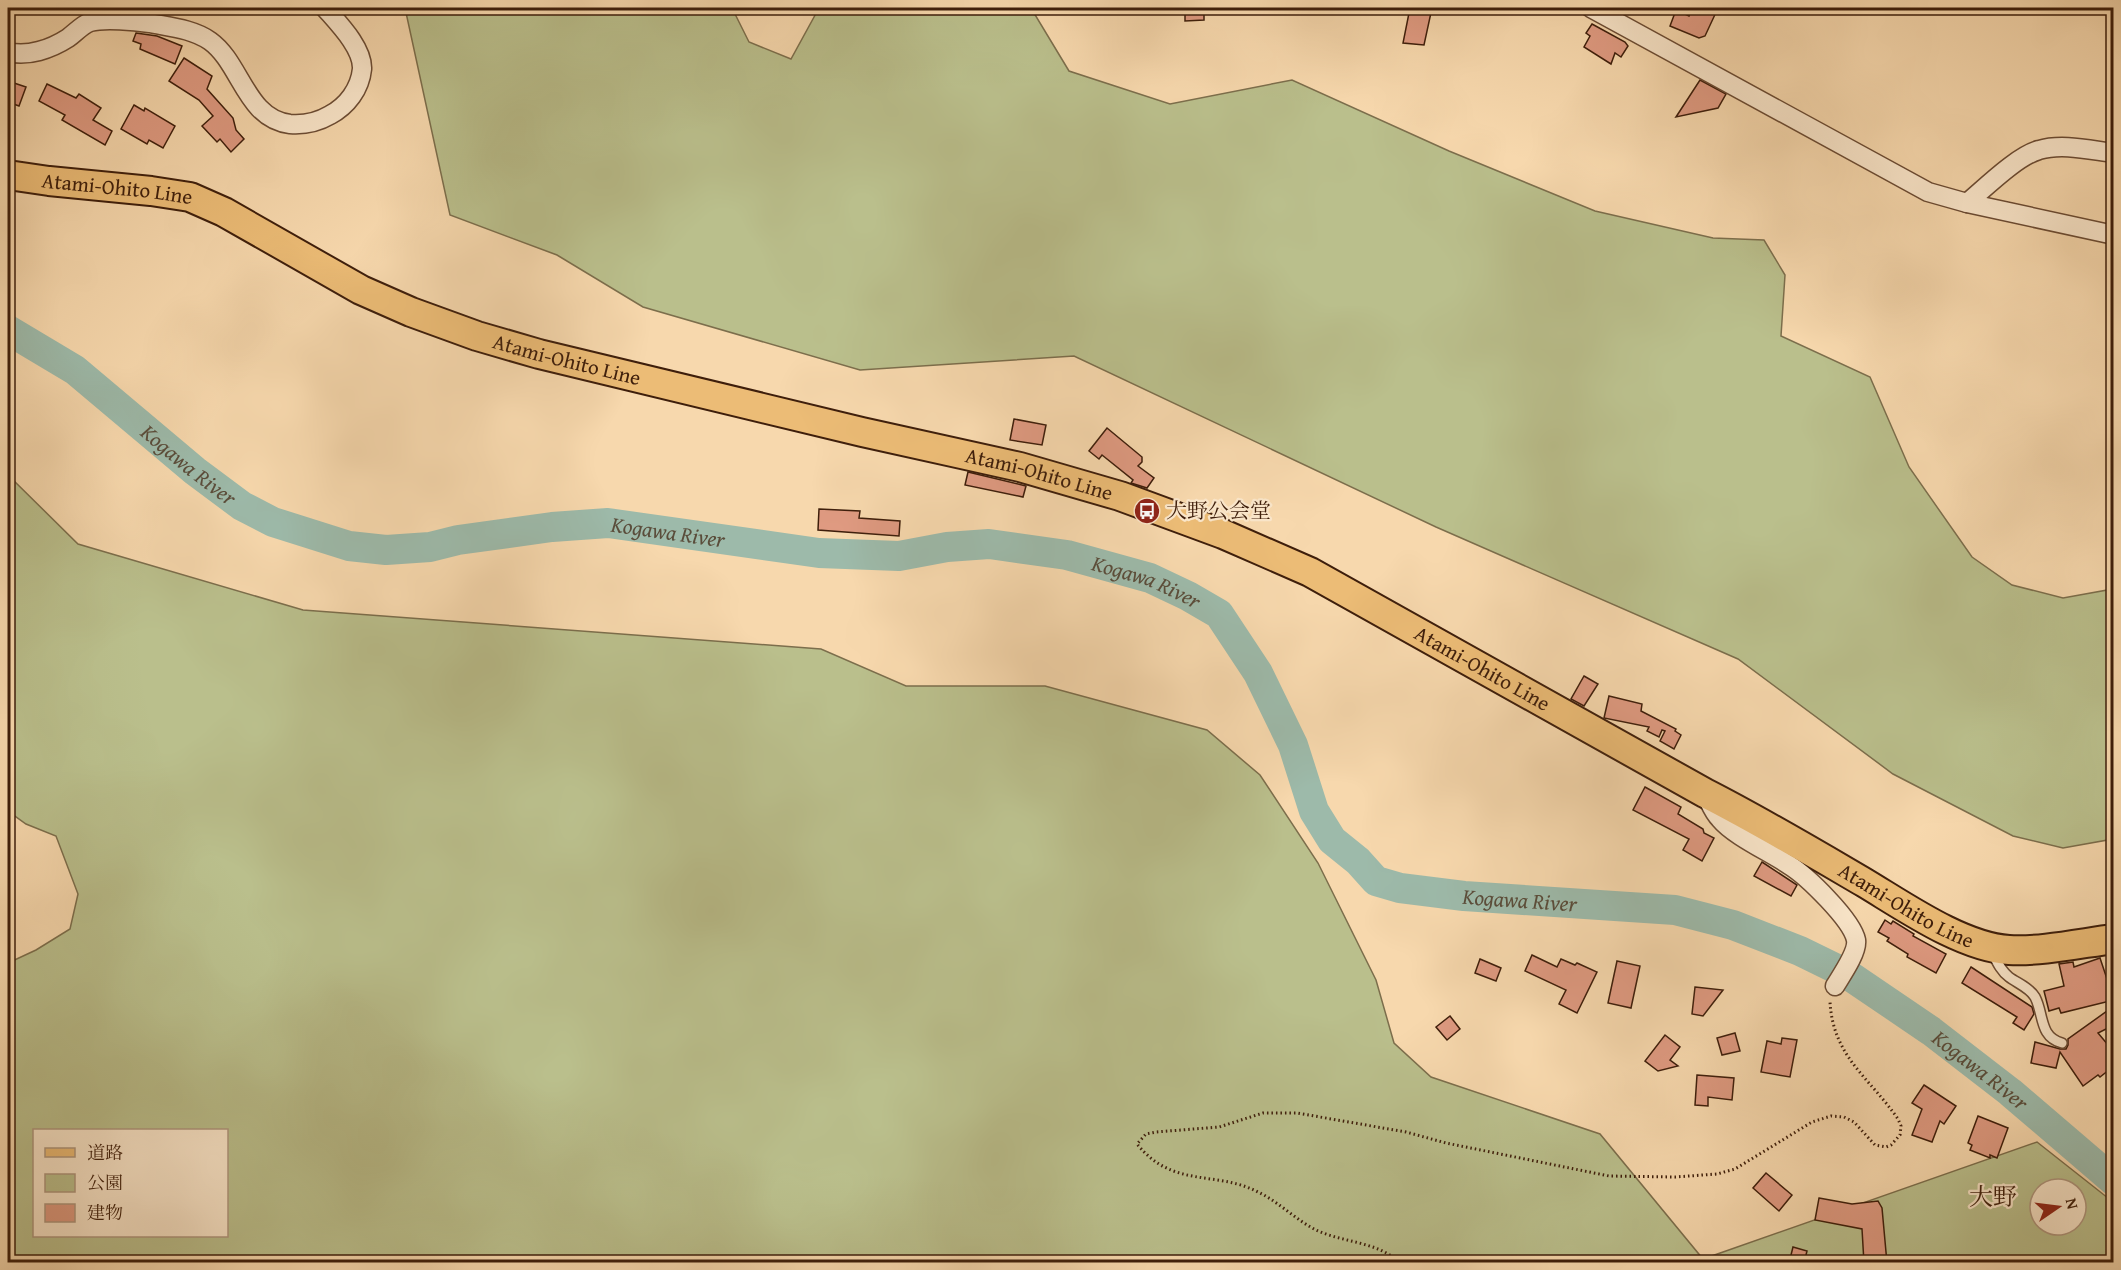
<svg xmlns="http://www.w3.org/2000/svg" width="2121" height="1270" font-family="'Gentium Book Plus','Noto Serif JP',serif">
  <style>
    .green { fill: #babf8c; stroke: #7c6e4c; stroke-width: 1.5; fill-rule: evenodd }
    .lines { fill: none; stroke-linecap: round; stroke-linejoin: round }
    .river { stroke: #9dbaaa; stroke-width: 30 }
    .building { fill: #df9a81; stroke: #3e1e0b; stroke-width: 1.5 }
    .service-casing { stroke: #6c4c34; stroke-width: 12 }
    .minor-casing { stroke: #6c4c34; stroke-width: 21 }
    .primary-casing { stroke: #3e1e0b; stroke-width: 32 }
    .path { stroke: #3e1e0b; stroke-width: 3; stroke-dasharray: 1.5 3; stroke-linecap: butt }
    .service { stroke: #fae6ca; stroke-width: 9 }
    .minor { stroke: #fae6ca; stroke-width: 18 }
    .primary { stroke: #ecbc76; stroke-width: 28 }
    .labels { text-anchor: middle; stroke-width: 4.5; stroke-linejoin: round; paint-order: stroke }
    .street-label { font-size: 21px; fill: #3e1e0b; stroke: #fae6ca }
    .poi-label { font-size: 21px; fill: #3e1e0b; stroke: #fae6ca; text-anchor: start }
    .water-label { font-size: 22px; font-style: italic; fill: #5a4d3b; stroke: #fae6ca }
    .quarter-label { font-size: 24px; fill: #3e1e0b; stroke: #fae6ca }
  </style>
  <rect width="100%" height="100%" fill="#f7d8ad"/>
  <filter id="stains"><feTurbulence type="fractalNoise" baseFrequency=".00333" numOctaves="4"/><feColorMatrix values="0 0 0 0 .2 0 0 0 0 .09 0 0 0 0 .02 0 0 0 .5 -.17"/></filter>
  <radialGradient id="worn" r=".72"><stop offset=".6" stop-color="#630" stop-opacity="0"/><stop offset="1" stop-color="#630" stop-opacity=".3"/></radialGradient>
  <g class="green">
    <path d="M405 8H732L749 42 791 59 819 8H1031L1069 71 1170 104 1292 80 1449 151 1595 211 1713 238 1764 240 1785 275 1781 336 1870 377 1909 467 1972 557 2012 585 2063 598 2113 589V839L2063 848 2013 836 1893 774 1738 659 1436 527 1074 356 860 370 643 307 557 255 450 215Z"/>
    <path d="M8 475 78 544 303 610 821 649 906 686H1045L1207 730 1260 775 1318 863 1376 980 1394 1043 1431 1077 1600 1134 1703 1259 2037 1142 2113 1202V1262H8V963L36 950 70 929 78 894 56 836 26 824 8 811ZM34 1130H226V1236H34ZM2040 1189H2076V1225H2040Z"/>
  </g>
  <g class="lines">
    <path class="river" id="s1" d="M8 330 75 370 195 471 242 506 273 522 349 546 386 550 430 547 458 540 552 527 608 523 819 553 899 556 947 547 989 544 1067 555 1150 578 1188 596 1219 614 1258 673 1293 745 1314 811 1332 840 1358 861 1376 881 1400 888 1464 896 1675 910 1733 925 1800 951 1847 974 1931 1031 2010 1092 2114 1181"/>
  </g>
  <g class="building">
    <path d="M1185 8H1204V20L1185 21Z"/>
    <path d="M1410 8H1432L1424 45 1403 43Z"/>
    <path d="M1692 8H1718L1705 36 1699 38 1670 26 1676 10 1689 16Z"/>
    <path d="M1592 24 1625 42 1628 46 1621 57 1615 53 1611 64 1584 47 1590 36 1586 33Z"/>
    <path d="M136 33 157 36 182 46 175 64 140 49 141 44 133 41Z"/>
    <path d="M184 58 212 76 207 89 233 118 236 130 244 139 231 152 220 139 217 142 202 126 213 116 199 100 169 81Z"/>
    <path d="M1700 80 1726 94 1718 108 1676 117Z"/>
    <path d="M8 81 26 87 19 106 8 102Z"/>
    <path d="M47 84 76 98 79 94 101 108 93 120 112 131 105 145 62 120 65 115 39 101Z"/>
    <path d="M134 105 144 111 145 108 175 126 163 148 149 140 147 144 121 129Z"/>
    <path d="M1014 419 1046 425 1042 445 1010 440Z"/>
    <path d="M1107 428 1142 457V462L1138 466 1154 478 1147 488 1131 483 1133 480 1102 455 1099 459 1089 451Z"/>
    <path d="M968 472 1026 486 1023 497 965 485Z"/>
    <path d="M819 509 860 511 859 518 900 521 899 536 818 530Z"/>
    <path d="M1584 676 1598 684 1584 706 1571 699Z"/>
    <path d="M1609 696 1642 704 1641 711 1676 729 1675 731 1681 735 1674 749 1660 741 1665 731 1662 730 1659 737 1647 731 1649 727 1604 718Z"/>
    <path d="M1645 787 1681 807 1678 814 1703 829 1704 833 1714 838 1702 861 1683 850 1689 839 1633 810Z"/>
    <path d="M1762 862 1797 885 1791 896 1754 876Z"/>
    <path d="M1885 920 1891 924 1893 921 1914 934 1913 936 1946 954 1936 973 1907 957 1908 954 1887 941 1889 938 1878 932Z"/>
    <path d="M1532 955 1557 967 1561 959 1575 965 1577 963 1597 972 1577 1013 1559 1004 1566 990 1525 971Z"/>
    <path d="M2100 958 2114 1000 2061 1013 2059 1008 2049 1011 2044 991 2064 986 2059 964 2073 962 2074 967Z"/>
    <path d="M1480 959 1501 968 1496 981 1475 973Z"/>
    <path d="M1617 961 1640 966 1631 1008 1608 1003Z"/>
    <path d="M1971 967 2032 1007 2034 1014 2024 1030 2013 1023 2017 1017 1962 983Z"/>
    <path d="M1695 987 1723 990 1703 1016 1692 1014Z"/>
    <path d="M2114 1006V1025L2098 1033 2114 1052V1066L2100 1077 2098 1075 2083 1086 2060 1052 2056 1068 2031 1063 2035 1042 2060 1049H2066L2068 1045V1039Z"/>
    <path d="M1450 1016 1460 1029 1447 1040 1436 1027Z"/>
    <path d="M1735 1033 1740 1051 1722 1055 1717 1038Z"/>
    <path d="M1665 1035 1680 1047 1670 1060 1678 1066 1658 1071 1645 1061Z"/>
    <path d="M1782 1038 1797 1040 1790 1077 1761 1072 1767 1041 1781 1044Z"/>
    <path d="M1697 1075 1734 1078 1732 1100 1708 1097V1106L1695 1105Z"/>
    <path d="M1924 1085 1956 1106 1944 1124 1940 1121 1932 1142 1912 1135 1922 1109 1912 1103Z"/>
    <path d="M1978 1116 2008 1128 1997 1158 1990 1155V1158L1970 1150 1972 1145 1968 1143Z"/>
    <path d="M1766 1173 1792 1195 1779 1211 1753 1188Z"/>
    <path d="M1819 1198 1852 1204 1878 1201 1882 1208 1887 1263H1864L1862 1229 1815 1220Z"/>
    <path d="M1793 1247 1807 1251 1804 1263H1789Z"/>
  </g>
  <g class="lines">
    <g class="service-casing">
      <path id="service" d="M1993 954C1997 962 2001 971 2009 977 2017 983 2030 988 2035 997 2044 1014 2039 1037 2062 1043"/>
    </g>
    <g class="minor-casing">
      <g id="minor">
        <path d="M1591 8 1928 192 1967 203 2114 235"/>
        <path d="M8 52C28 57 51 49 68 38 75 33 82 25 90 22 104 18 135 21 150 23 170 27 193 29 210 41 241 63 246 119 290 124 303 125 318 122 330 115 347 106 360 89 362 69 363 48 338 23 325 8"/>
        <path d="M1967 203C1985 188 2017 156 2039 150 2062 143 2090 150 2114 153"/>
        <path d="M1706 795C1710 803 1713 812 1720 819 1734 836 1770 852 1789 865 1807 876 1852 920 1856 940 1858 952 1841 976 1835 986"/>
      </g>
    </g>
    <g class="primary-casing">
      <g id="primary">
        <path id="s2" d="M8 175 49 181 151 191 190 197 224 212 361 290 411 312 477 336 539 354 862 432 1020 467 1120 496 1223 534 1310 572 1705 793C1760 821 1812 852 1865 883 1905 907 1962 947 2009 950 2040 952 2082 943 2114 939"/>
      </g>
    </g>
    <path class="path" d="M1402 1262C1394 1258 1386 1252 1378 1249 1358 1241 1335 1239 1316 1230 1296 1220 1279 1202 1258 1192 1216 1170 1173 1189 1137 1144L1146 1134 1156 1132 1219 1127 1263 1113H1297L1406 1132 1446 1143 1609 1176 1675 1177 1717 1174 1735 1169 1812 1122 1831 1116 1844 1117 1854 1122 1875 1145 1886 1147 1891 1145 1900 1135 1901 1126 1898 1119C1870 1078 1833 1057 1830 1002"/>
    <use href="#service" class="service"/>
    <use href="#minor" class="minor"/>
    <use href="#primary" class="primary"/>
  </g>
  <defs>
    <g id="bus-disc" transform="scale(1.35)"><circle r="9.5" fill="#8f2418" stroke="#fae6ca"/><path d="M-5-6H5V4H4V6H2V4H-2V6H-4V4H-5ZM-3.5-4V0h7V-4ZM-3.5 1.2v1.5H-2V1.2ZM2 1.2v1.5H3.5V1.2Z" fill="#fff"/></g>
  </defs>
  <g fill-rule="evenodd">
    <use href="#bus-disc" x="1147" y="511"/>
  </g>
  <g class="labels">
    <g class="street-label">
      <text dy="7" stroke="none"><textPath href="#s2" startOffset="110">Atami-Ohito Line</textPath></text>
      <text dy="7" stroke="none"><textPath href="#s2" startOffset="596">Atami-Ohito Line</textPath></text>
      <text dy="7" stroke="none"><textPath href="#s2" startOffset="1082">Atami-Ohito Line</textPath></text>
      <text dy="7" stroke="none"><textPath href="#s2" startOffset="1568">Atami-Ohito Line</textPath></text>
      <text dy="7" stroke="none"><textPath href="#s2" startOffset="2054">Atami-Ohito Line</textPath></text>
    </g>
    <g class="poi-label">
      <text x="1166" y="518">大野公会堂</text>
    </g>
    <g class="water-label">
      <text dy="8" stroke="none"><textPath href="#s1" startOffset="226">Kogawa River</textPath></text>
      <text dy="8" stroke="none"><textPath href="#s1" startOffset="730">Kogawa River</textPath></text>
      <text dy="8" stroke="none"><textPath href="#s1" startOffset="1216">Kogawa River</textPath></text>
      <text dy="8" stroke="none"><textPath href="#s1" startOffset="1756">Kogawa River</textPath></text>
      <text dy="8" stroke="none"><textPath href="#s1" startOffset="2260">Kogawa River</textPath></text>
    </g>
    <g class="quarter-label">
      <text x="1993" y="1205">大野</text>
    </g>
  </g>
  <rect width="2121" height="1270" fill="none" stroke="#f7d8ad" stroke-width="30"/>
  <rect x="9" y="9" width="2103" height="1252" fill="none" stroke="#3e1e0b" stroke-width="3"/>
  <rect x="15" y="15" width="2091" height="1240" fill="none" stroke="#3e1e0b" stroke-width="1.5"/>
  <rect x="33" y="1129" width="195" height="108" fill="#fae6ca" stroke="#af967e" stroke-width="1.5"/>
  <rect x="45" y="1148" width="30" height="9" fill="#ecbc76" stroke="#af967e" stroke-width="1.5"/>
  <text x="87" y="1159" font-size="18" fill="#3e1e0b">道路</text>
  <rect x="45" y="1174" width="30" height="18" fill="#babf8c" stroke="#af967e" stroke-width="1.5"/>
  <text x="87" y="1189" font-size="18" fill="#3e1e0b">公園</text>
  <rect x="45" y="1204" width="30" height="18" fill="#df9a81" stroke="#af967e" stroke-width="1.5"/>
  <text x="87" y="1219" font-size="18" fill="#3e1e0b">建物</text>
  <g transform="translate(2058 1207) rotate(76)"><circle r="28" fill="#fae6ca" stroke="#af967e" stroke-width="1.5"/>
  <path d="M0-4.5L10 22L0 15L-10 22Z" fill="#8f2418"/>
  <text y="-9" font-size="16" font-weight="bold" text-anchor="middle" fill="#3e1e0b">N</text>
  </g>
  <rect width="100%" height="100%" filter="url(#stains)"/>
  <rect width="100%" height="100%" fill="url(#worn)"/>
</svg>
